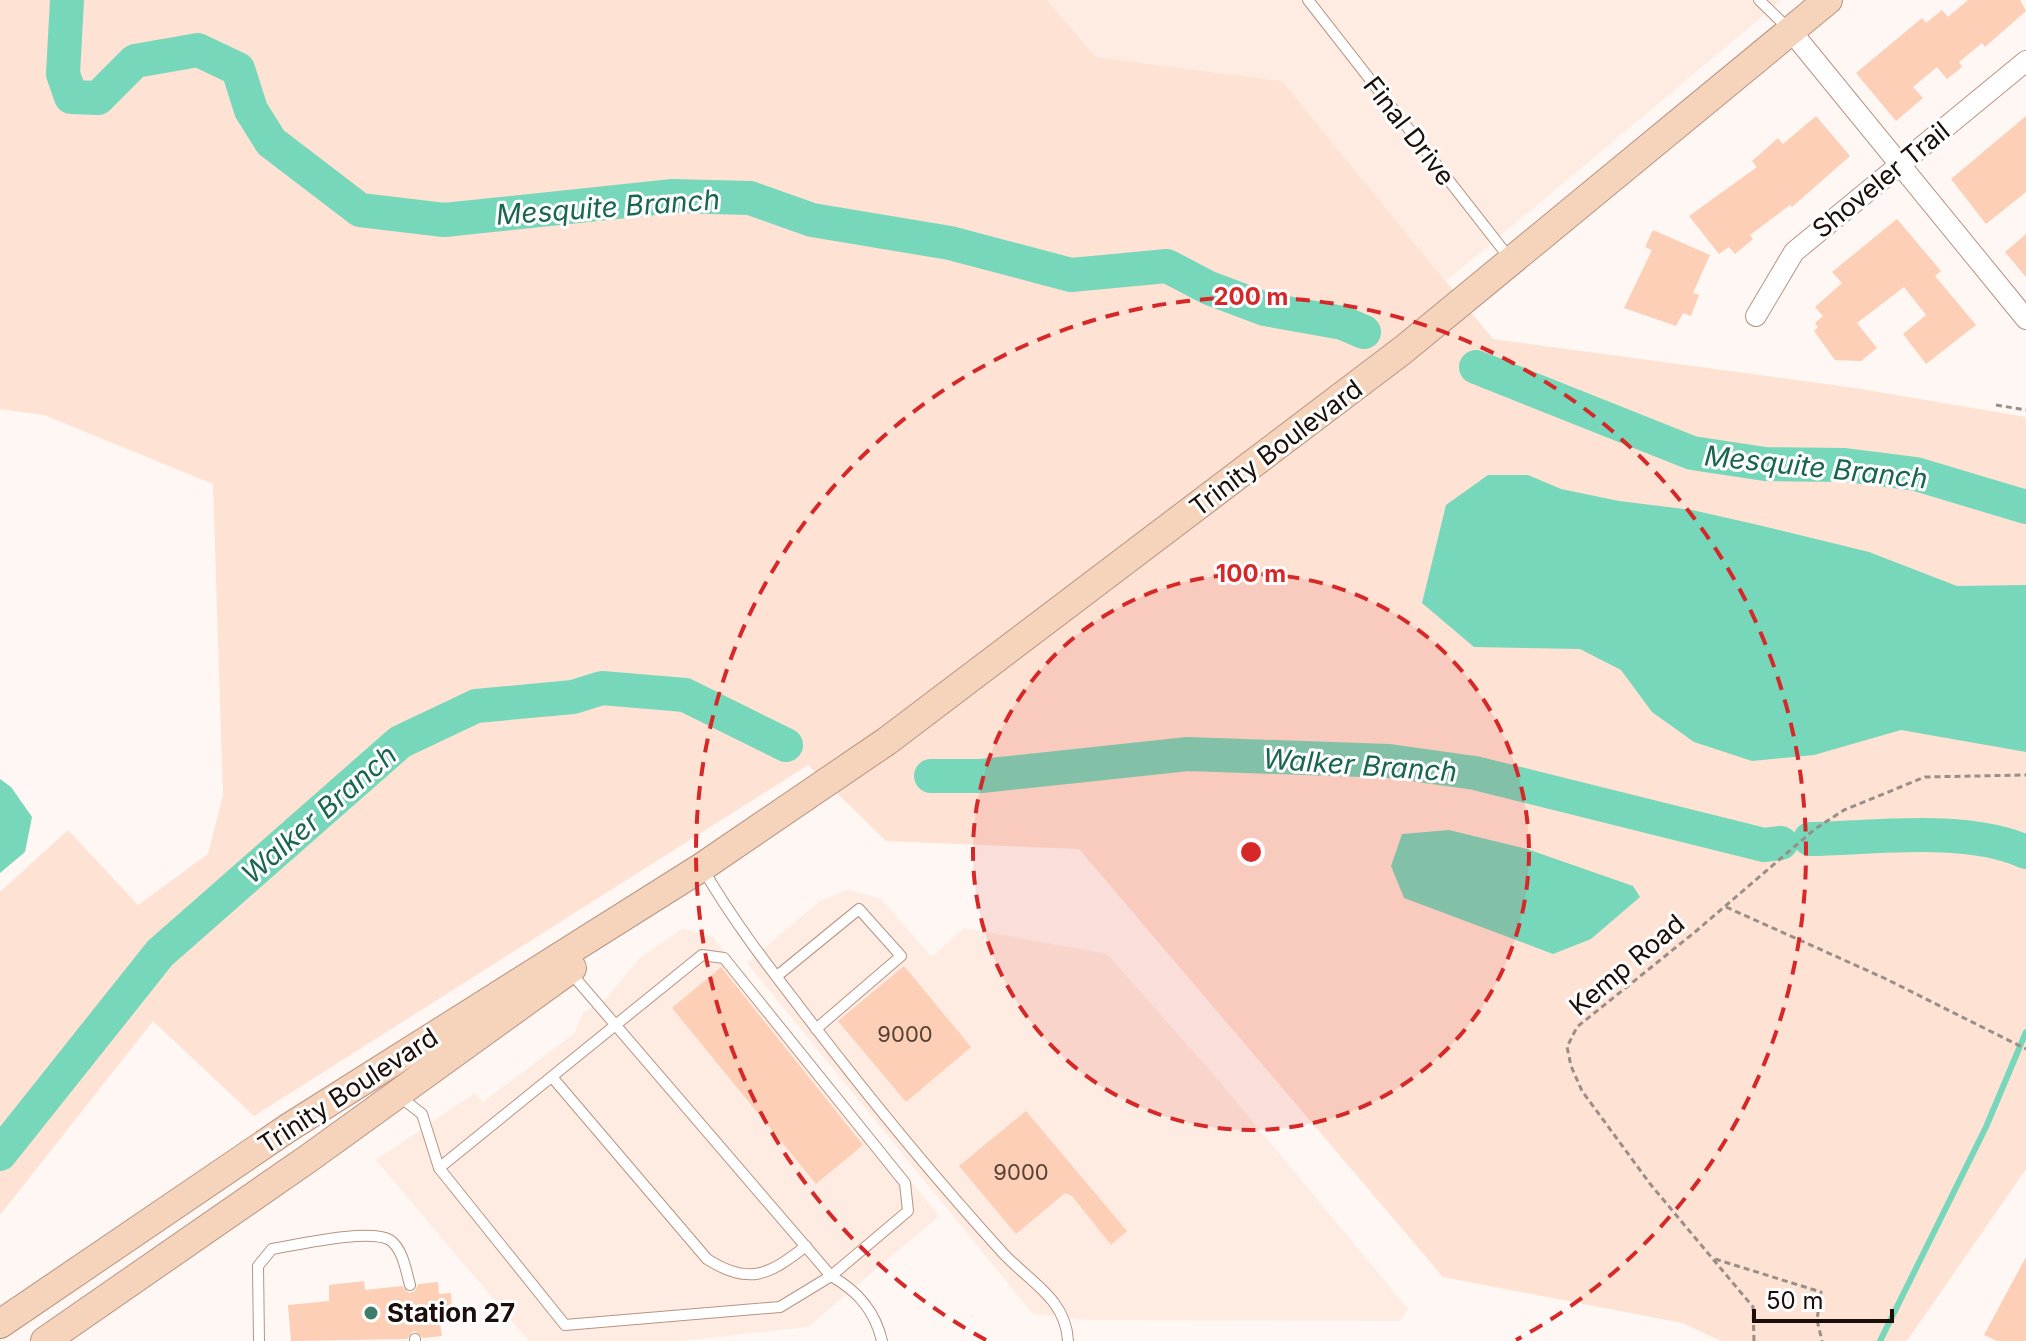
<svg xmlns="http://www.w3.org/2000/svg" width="2026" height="1341" font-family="Inter,sans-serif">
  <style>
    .built { fill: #feece2 }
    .green { fill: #fee2d3 }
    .water { fill: #77d7ba }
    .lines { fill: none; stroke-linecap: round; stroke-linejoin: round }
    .stream { stroke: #77d7ba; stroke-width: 6 }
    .river { stroke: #77d7ba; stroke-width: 34 }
    .building { fill: #fccfb6 }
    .lane-casing { stroke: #b79482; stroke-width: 12 }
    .street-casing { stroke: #b79482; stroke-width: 22 }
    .secondary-casing { stroke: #b79482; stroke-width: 30 }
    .path { stroke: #998e89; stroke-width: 3; stroke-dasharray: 6 4; stroke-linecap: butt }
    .lane { stroke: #fff; stroke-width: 10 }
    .street { stroke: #fff; stroke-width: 20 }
    .secondary { stroke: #f6d4bc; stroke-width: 28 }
    .ring { fill: none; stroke: #d62828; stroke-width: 4; stroke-dasharray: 14 10 }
    .poi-dot { fill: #3e7d6a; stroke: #fff; stroke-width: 3 }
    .labels { text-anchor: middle; stroke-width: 6; stroke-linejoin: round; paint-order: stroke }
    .number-label { font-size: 22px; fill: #543f34 }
    .street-label { font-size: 26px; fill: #1c0f09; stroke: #fff }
    .poi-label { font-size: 26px; font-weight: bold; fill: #1c0f09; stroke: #fff; text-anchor: start }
    .water-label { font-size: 28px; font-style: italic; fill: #196552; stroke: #fff }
    .centre { fill: #d62828; stroke: #fff; stroke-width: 4 }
    .ring-label { font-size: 24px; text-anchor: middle; font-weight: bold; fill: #d62828; stroke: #fff; stroke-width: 6; stroke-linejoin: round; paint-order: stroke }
  </style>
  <rect width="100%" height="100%" fill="#fff7f3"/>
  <g class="built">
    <path d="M1047 0H1782L1446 281 1282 81 1096 57Z"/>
    <path d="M847 890 880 898 932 957 964 928 1107 954 1214 1075 1408 1309 1400 1321 1088 1320 1033 1314 747 963 820 901Z"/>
    <path d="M683 928 713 937 939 1216 808 1327 681 1341H529L376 1160 475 1093 483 1102 575 1033 583 1013 607 998 639 959Z"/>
  </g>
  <path class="green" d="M0 0H1047L1096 57 1282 81 1493 339 1855 388 2026 417V1169L1907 1341H1721L1682 1323 1443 1277 1079 849 886 841 808 765 254 1116 153 1021 0 1215V892L68 830 138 905 208 854 223 795 213 484 44 415 0 409Z"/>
  <g class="water">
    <path d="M1488 475H1528L1561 489 1619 501 1692 510 1754 524 1869 552 1957 586 2026 585V752L1901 730 1814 755 1752 761 1694 742 1652 712 1621 670 1580 649 1474 647 1422 603 1446 505Z"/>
    <path d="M0 779 11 787 32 817 25 852 0 873Z"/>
    <path d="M1449 830 1527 849 1633 886 1640 897 1591 939 1553 954 1404 898 1391 866 1402 834Z"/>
  </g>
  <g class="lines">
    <path class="stream" d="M1880 1341 1986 1127 2026 1032"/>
    <g class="river">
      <path d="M67 0 63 74 71 97 98 98 135 61 198 50 238 69 251 110 271 142 360 210 444 220 673 196 750 198 812 220 950 243 1071 275 1167 266 1209 288 1265 309 1343 323 1364 332"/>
      <path d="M1476 367 1692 453 1765 464 1845 465 1916 474 2026 507"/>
      <path d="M931 776H981L1188 754 1389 761 1475 773 1764 845 1781 843"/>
      <path d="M1810 839C1874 838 1966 825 2026 852"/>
      <path d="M0 1154 160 953 400 742 476 706 573 697 602 688 685 695 786 745"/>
    </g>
  </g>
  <g class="building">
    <path d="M1968 0H2020L2026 11 1985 47 1982 43 1959 62 1962 67 1947 79 1937 67 1913 87 1923 98 1896 121 1856 73 1922 18 1926 23 1942 10 1948 17Z"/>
    <path d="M1816 116 1850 156 1792 207 1790 205 1750 235 1753 239 1735 254 1729 247 1719 254 1689 216 1757 167 1752 161 1778 138 1783 144Z"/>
    <path d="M2026 116V192L1986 224 1951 179Z"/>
    <path d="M1897 219 1941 271 1935 276 1976 325 1926 364 1903 334 1926 315 1904 287 1857 323 1877 348 1861 361 1835 360 1814 331 1818 327 1815 323 1823 316 1815 307 1842 283 1832 272Z"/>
    <path d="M1653 230 1710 255 1693 293 1699 295 1691 316 1683 313 1676 326 1624 308 1652 250 1645 247Z"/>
    <path d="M2026 234V277L2005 252Z"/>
    <path d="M904 966 971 1047 906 1102 838 1021Z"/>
    <path d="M721 967 863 1145 816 1184 672 1008Z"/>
    <path d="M1026 1111 1127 1231 1111 1245 1072 1196 1065 1193 1016 1234 959 1166Z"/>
    <path d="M2026 1257V1341H1997L1984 1335Z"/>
    <path d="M364 1281 365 1290 402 1286 409 1293 415 1291 418 1284 438 1282 439 1294 451 1293 453 1322 440 1323 442 1336 423 1338 414 1331 407 1339 291 1341 288 1305 329 1301V1285Z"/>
  </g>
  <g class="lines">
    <g class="lane-casing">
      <g id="lane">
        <path d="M1308 0 1511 260"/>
        <path d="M1759 0 1789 29"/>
        <path d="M703 869C733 921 771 970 808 1018 870 1099 933 1176 1002 1252 1028 1281 1066 1298 1068 1341"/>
        <path d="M777 976 859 909 901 956 816 1029"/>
        <path d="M552 1077 707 1259C749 1286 769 1275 806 1246"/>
        <path d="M399 1096 422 1114 439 1168 565 1325 780 1307 831 1276C858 1291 875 1311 882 1341"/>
        <path d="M439 1168 702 955 724 958 905 1183 908 1211 831 1276 570 972"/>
        <path d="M415 1339V1341"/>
        <path d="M259 1341 258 1266 272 1249C297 1245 369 1228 390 1240 403 1249 406 1271 410 1285"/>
      </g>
    </g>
    <g class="street-casing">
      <g id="street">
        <path d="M1791 31 2026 319"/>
        <path d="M1756 316 1794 252 2026 61"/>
      </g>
    </g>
    <g class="secondary-casing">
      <g id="secondary">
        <path d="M0 1324 288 1128 702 867 887 741 1403 350 1828 0"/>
        <path d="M45 1341 309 1158 572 968"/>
      </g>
    </g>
    <g class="path">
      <path d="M1996 405 2026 410"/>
      <path d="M1726 907 1884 978 2026 1049"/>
      <path d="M1715 1259 1821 1292 1817 1320 1822 1341"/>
      <path d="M1754 1341 1753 1307 1651 1185 1582 1091 1571 1066 1567 1047 1577 1027 1695 932 1815 829 1844 810 1925 777 2026 775"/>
    </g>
    <use href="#lane" class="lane"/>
    <use href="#street" class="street"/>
    <use href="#secondary" class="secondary"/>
  </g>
  <circle cx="1251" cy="852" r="278" fill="#d62828" fill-opacity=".12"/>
  <g class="ring">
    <circle cx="1251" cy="852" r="278"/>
    <path d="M986 1340A555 555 0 1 1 1516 1340"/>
  </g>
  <circle class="poi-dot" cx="371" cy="1313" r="8"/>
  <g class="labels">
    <g class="number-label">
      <text x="905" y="1042">9000</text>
      <text x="1021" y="1180">9000</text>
    </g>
    <g class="street-label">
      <text transform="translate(1409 131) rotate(52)" y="9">Final Drive</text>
      <text transform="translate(1881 180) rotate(-39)" y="9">Shoveler Trail</text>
      <text transform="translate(1276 448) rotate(-37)" y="9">Trinity Boulevard</text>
      <text transform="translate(1627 965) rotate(-40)" y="9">Kemp Road</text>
      <text transform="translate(348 1091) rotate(-33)" y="9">Trinity Boulevard</text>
    </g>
    <g class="poi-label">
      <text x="387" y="1322">Station 27</text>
    </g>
    <g class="water-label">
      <text transform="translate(608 207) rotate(-4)" y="10">Mesquite Branch</text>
      <text transform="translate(1816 467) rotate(6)" y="10">Mesquite Branch</text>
      <text transform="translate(1360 765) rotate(4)" y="10">Walker Branch</text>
      <text transform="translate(319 814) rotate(-41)" y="10">Walker Branch</text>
    </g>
  </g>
  <circle cx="1251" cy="852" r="12" class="centre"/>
  <g class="ring-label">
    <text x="1251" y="305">200 m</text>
    <text x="1251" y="582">100 m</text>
  </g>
  <path d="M1754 1309v12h138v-12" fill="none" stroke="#1c0f09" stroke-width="4"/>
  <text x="1766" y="1309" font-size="24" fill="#1c0f09" stroke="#ffffff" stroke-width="6" paint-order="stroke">50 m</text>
</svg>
